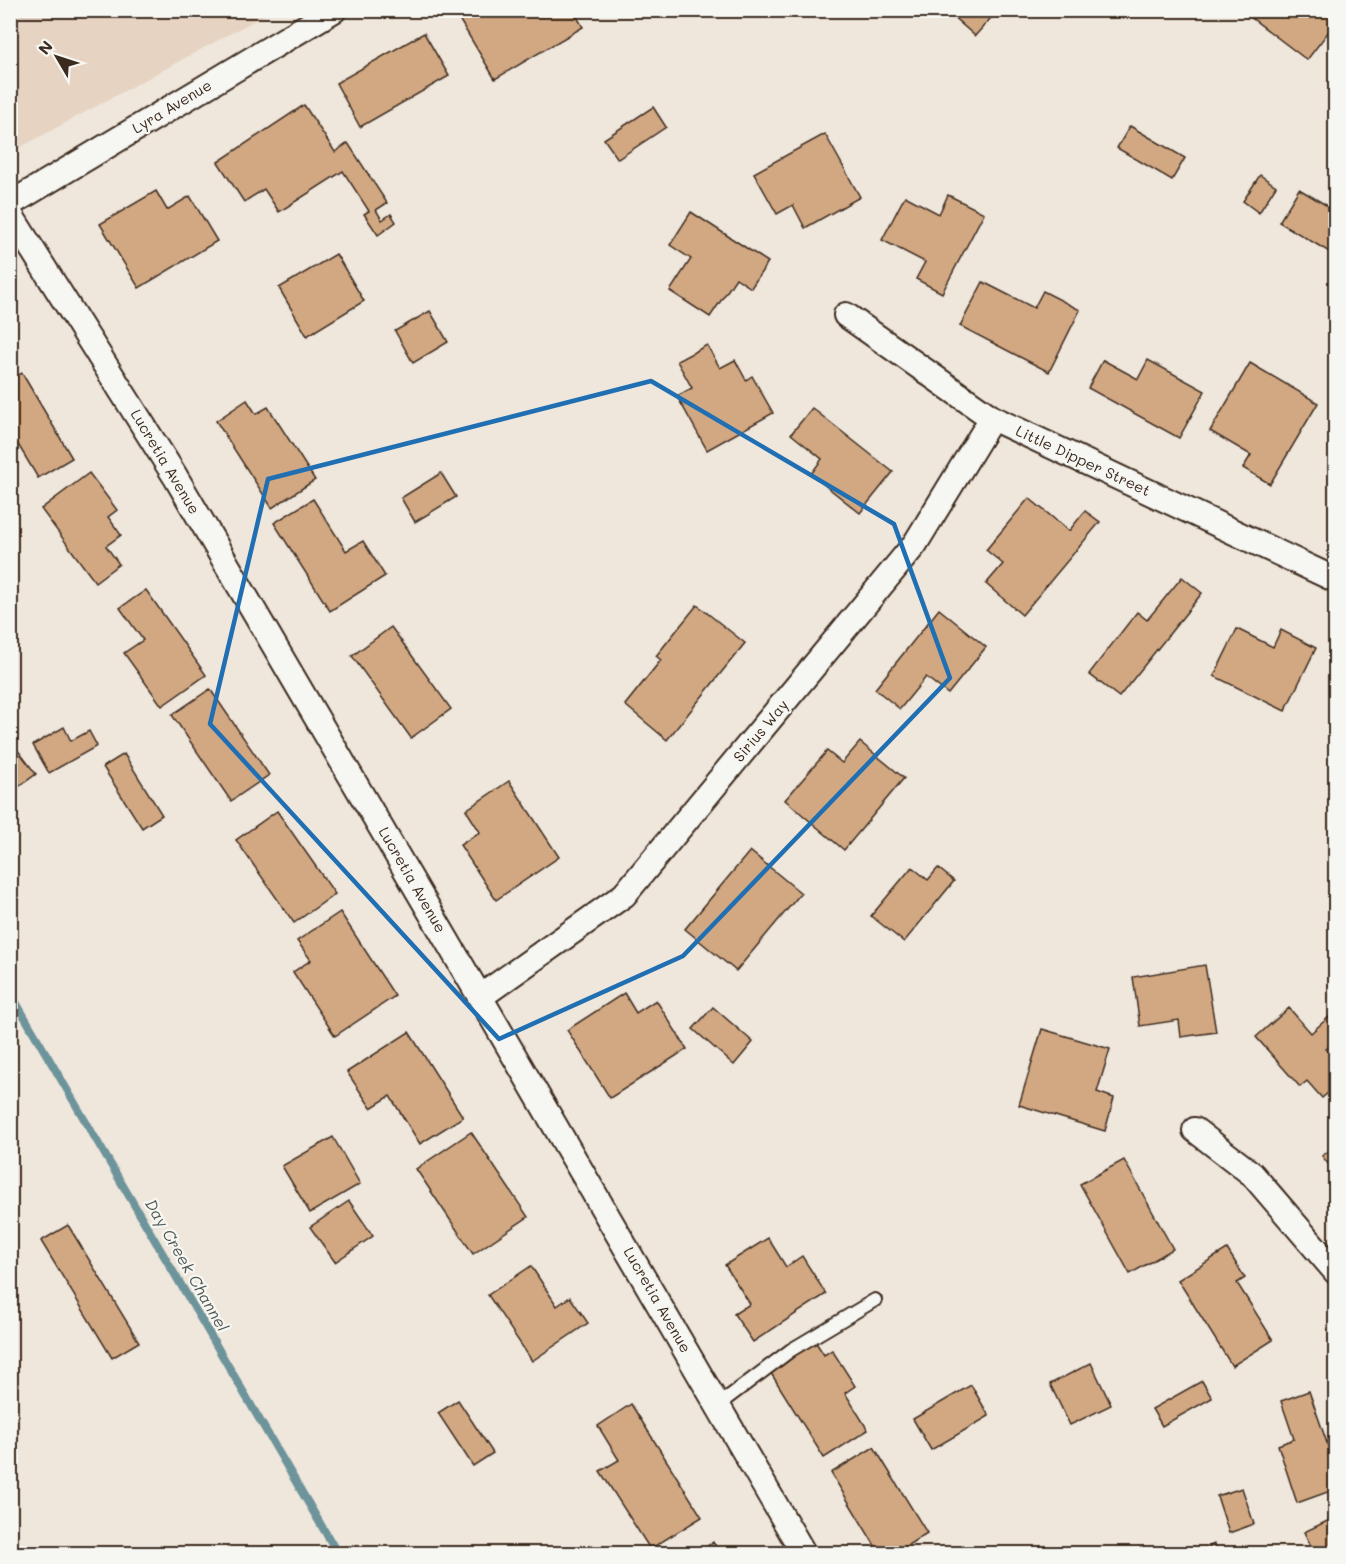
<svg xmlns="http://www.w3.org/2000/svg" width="1346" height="1564" font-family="Mali,sans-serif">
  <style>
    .built { fill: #e6d3c1 }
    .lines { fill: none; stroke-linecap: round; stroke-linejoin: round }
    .stream { stroke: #6d949b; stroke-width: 8 }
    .building { fill: #d2a883; stroke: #3b2a1e; stroke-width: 1.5 }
    .service-casing { stroke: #3b2a1e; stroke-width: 16 }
    .minor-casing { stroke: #3b2a1e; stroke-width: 28 }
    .service { stroke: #f6f6f2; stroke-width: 12 }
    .minor { stroke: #f6f6f2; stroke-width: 24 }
    .marked { fill: none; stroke: #1f6fb2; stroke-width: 4.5; stroke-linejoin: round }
    .labels { text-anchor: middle; stroke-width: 4.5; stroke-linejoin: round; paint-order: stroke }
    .street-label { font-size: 15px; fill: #3b2a1e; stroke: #f6f6f2 }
    .water-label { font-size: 16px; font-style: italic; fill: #505652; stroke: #f6f6f2 }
  </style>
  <rect width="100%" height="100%" fill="#efe6dc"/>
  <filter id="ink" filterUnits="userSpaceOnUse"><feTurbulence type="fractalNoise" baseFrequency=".0167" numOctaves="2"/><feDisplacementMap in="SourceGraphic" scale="12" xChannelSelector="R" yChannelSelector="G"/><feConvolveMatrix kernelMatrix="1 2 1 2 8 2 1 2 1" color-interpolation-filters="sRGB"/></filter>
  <g filter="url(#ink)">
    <path class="built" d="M10 11 11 10 272 11 17 149 10 138Z"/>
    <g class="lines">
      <path class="stream" d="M10 992 338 1554"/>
    </g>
    <g class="building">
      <path d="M473 10H573L583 27 495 79 459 19Z"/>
      <path d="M951 10H998L975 36 949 13Z"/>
      <path d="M1241 10H1321L1336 22 1307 60Z"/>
      <path d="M424 33 449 76 360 127 336 83Z"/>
      <path d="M304 105 335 152 348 143 387 203 376 210 382 220 391 214 396 222 378 235 364 214 369 211 343 171 279 212 264 189 244 202 218 162Z"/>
      <path d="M653 107 666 127 618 159 604 139Z"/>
      <path d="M1130 126 1185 158 1172 180 1117 148Z"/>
      <path d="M825 134 860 197 805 228 793 205 777 214 754 173Z"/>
      <path d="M1260 175 1276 186 1259 213 1243 201Z"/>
      <path d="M1299 189 1336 211V256L1279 222Z"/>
      <path d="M156 191 167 210 190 196 217 241 139 288 100 224Z"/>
      <path d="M948 195 984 213 942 293 916 279 925 262 882 240 905 196 939 214Z"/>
      <path d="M691 212 768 262 751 288 736 278 710 317 670 291 691 259 670 245Z"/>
      <path d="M336 254 364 301 307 336 279 288Z"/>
      <path d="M983 282 1034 308 1043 291 1080 310 1049 372 960 326Z"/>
      <path d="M430 311 448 342 413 363 395 331Z"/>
      <path d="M707 345 720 368 735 360 746 380 752 376 773 413 707 450 677 396 692 388 677 361Z"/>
      <path d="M1103 360 1138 379 1148 360 1205 391 1179 438 1088 388Z"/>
      <path d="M1250 363 1318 403 1270 484 1243 468 1251 455 1210 431Z"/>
      <path d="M22 373 72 458 38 478 10 431V380Z"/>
      <path d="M247 400 256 414 268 407 315 480 272 508 216 421Z"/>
      <path d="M812 408 893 472 860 513 811 474 822 459 791 434Z"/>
      <path d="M89 473 117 510 108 517 121 535 106 546 119 564 95 582 41 509Z"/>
      <path d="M441 473 456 497 415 522 401 498Z"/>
      <path d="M1029 498 1069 531 1085 511 1100 522 1022 615 986 584 1003 564 986 550Z"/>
      <path d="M313 499 346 551 363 541 385 576 330 611 274 523Z"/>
      <path d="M1182 577 1202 593 1119 697 1089 674 1137 612 1147 620Z"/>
      <path d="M146 590 206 675 162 706 124 653 143 640 120 608Z"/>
      <path d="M697 605 745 643 667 740 625 705 661 660 656 656Z"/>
      <path d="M939 609 986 647 948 694 926 677 900 709 875 689Z"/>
      <path d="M391 627 451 709 411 738 352 656Z"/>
      <path d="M1237 629 1273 647 1281 630 1316 648 1285 711 1214 676Z"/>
      <path d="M210 689 269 775 231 801 172 715Z"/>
      <path d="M64 727 71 741 89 731 97 746 49 773 33 745Z"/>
      <path d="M10 740 36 774 17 788 10 780Z"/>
      <path d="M860 742 904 778 844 850 785 800 827 751 842 763Z"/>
      <path d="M124 754 162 815 142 828 103 767Z"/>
      <path d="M509 781 559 857 496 900 460 845 480 832 466 810Z"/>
      <path d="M277 811 335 894 294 923 236 840Z"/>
      <path d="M750 851 801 893 736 971 685 929Z"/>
      <path d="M912 867 928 880 938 868 954 881 904 942 871 916Z"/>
      <path d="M340 912 395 996 335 1036 293 972 311 960 297 941Z"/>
      <path d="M1205 965 1216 1032 1181 1037 1179 1020 1140 1026 1133 977Z"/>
      <path d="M624 993 636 1013 656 1000 687 1049 610 1098 567 1030Z"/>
      <path d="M713 1007 753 1042 734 1065 693 1029Z"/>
      <path d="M1289 1008 1311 1033 1330 1016 1336 1022V1041L1326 1049 1336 1060V1086L1322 1098 1307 1081 1300 1087 1256 1037Z"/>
      <path d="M1042 1029 1110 1049 1097 1092 1114 1098 1105 1131 1019 1105Z"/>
      <path d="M409 1032 463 1117 420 1144 390 1096 371 1108 347 1072Z"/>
      <path d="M471 1132 528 1217 473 1254 416 1169Z"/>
      <path d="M333 1137 360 1184 310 1213 282 1166Z"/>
      <path d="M1336 1146V1174L1322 1156Z"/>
      <path d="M1124 1160 1173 1249 1130 1274 1080 1184Z"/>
      <path d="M349 1201 373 1236 335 1262 310 1227Z"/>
      <path d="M68 1225 139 1342 112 1358 41 1241Z"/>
      <path d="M768 1238 786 1267 802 1256 826 1294 753 1342 734 1314 750 1304 725 1265Z"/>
      <path d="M1227 1249 1245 1278 1237 1283 1273 1340 1232 1366 1178 1280Z"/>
      <path d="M531 1266 557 1306 570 1297 588 1323 532 1361 488 1295Z"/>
      <path d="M815 1341 824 1355 832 1350 855 1386 845 1393 868 1430 824 1458 769 1370Z"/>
      <path d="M1091 1363 1111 1405 1070 1425 1050 1384Z"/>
      <path d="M1202 1381 1212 1398 1162 1426 1152 1409Z"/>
      <path d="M971 1385 989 1416 931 1450 913 1419Z"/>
      <path d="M1309 1391 1336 1469V1489L1297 1503 1278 1445 1294 1439 1281 1401Z"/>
      <path d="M458 1400 493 1453 473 1466 438 1413Z"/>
      <path d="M631 1404 702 1517 650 1549 600 1471 619 1460 598 1426Z"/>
      <path d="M874 1447 927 1533 894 1554H880L831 1473Z"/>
      <path d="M1242 1488 1254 1524 1229 1533 1217 1496Z"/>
      <path d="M1336 1517V1554H1315L1304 1532Z"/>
      <path d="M713 1542 721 1554H696Z"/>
      <path d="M1214 1544 1218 1554H1195Z"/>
      <path d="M98 1548 111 1554H95Z"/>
    </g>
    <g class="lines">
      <g class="service-casing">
        <path id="service" d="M718 1405 791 1350 875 1300"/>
      </g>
      <g class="minor-casing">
        <g id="minor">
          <path d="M10 204 334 10"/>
          <path d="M10 214 175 476 480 997 804 1554"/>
          <path d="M846 315 992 418 1336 580"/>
          <path d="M480 997 624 895 915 544 992 418"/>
          <path d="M1195 1130 1252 1174 1336 1272"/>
        </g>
      </g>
      <use href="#service" class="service"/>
      <use href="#minor" class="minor"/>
    </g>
  </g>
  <path class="marked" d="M651 381 894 524 950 678 683 956 499 1039 210 724 268 479Z"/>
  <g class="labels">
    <g class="street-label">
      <text transform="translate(172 107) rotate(-31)" y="5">Lyra Avenue</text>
      <text transform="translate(1083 461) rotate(25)" y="5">Little Dipper Street</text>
      <text transform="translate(165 462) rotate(59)" y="5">Lucretia Avenue</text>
      <text transform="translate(761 731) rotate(-50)" y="5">Sirius Way</text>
      <text transform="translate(412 880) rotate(60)" y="5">Lucretia Avenue</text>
      <text transform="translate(657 1300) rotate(60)" y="5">Lucretia Avenue</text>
    </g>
    <g class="water-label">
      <text transform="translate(187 1265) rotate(60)" y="6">Day Creek Channel</text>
    </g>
  </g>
  <rect width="1346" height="1564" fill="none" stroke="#f6f6f2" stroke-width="36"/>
  <rect x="18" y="18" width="1310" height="1528" fill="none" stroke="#3b2a1e" stroke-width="2" filter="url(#ink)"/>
  <g transform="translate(57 57) rotate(309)" stroke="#f6f6f2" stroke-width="4.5" paint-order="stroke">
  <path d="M0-4.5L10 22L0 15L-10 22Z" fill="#3b2a1e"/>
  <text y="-9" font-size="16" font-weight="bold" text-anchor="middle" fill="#3b2a1e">N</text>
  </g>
</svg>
